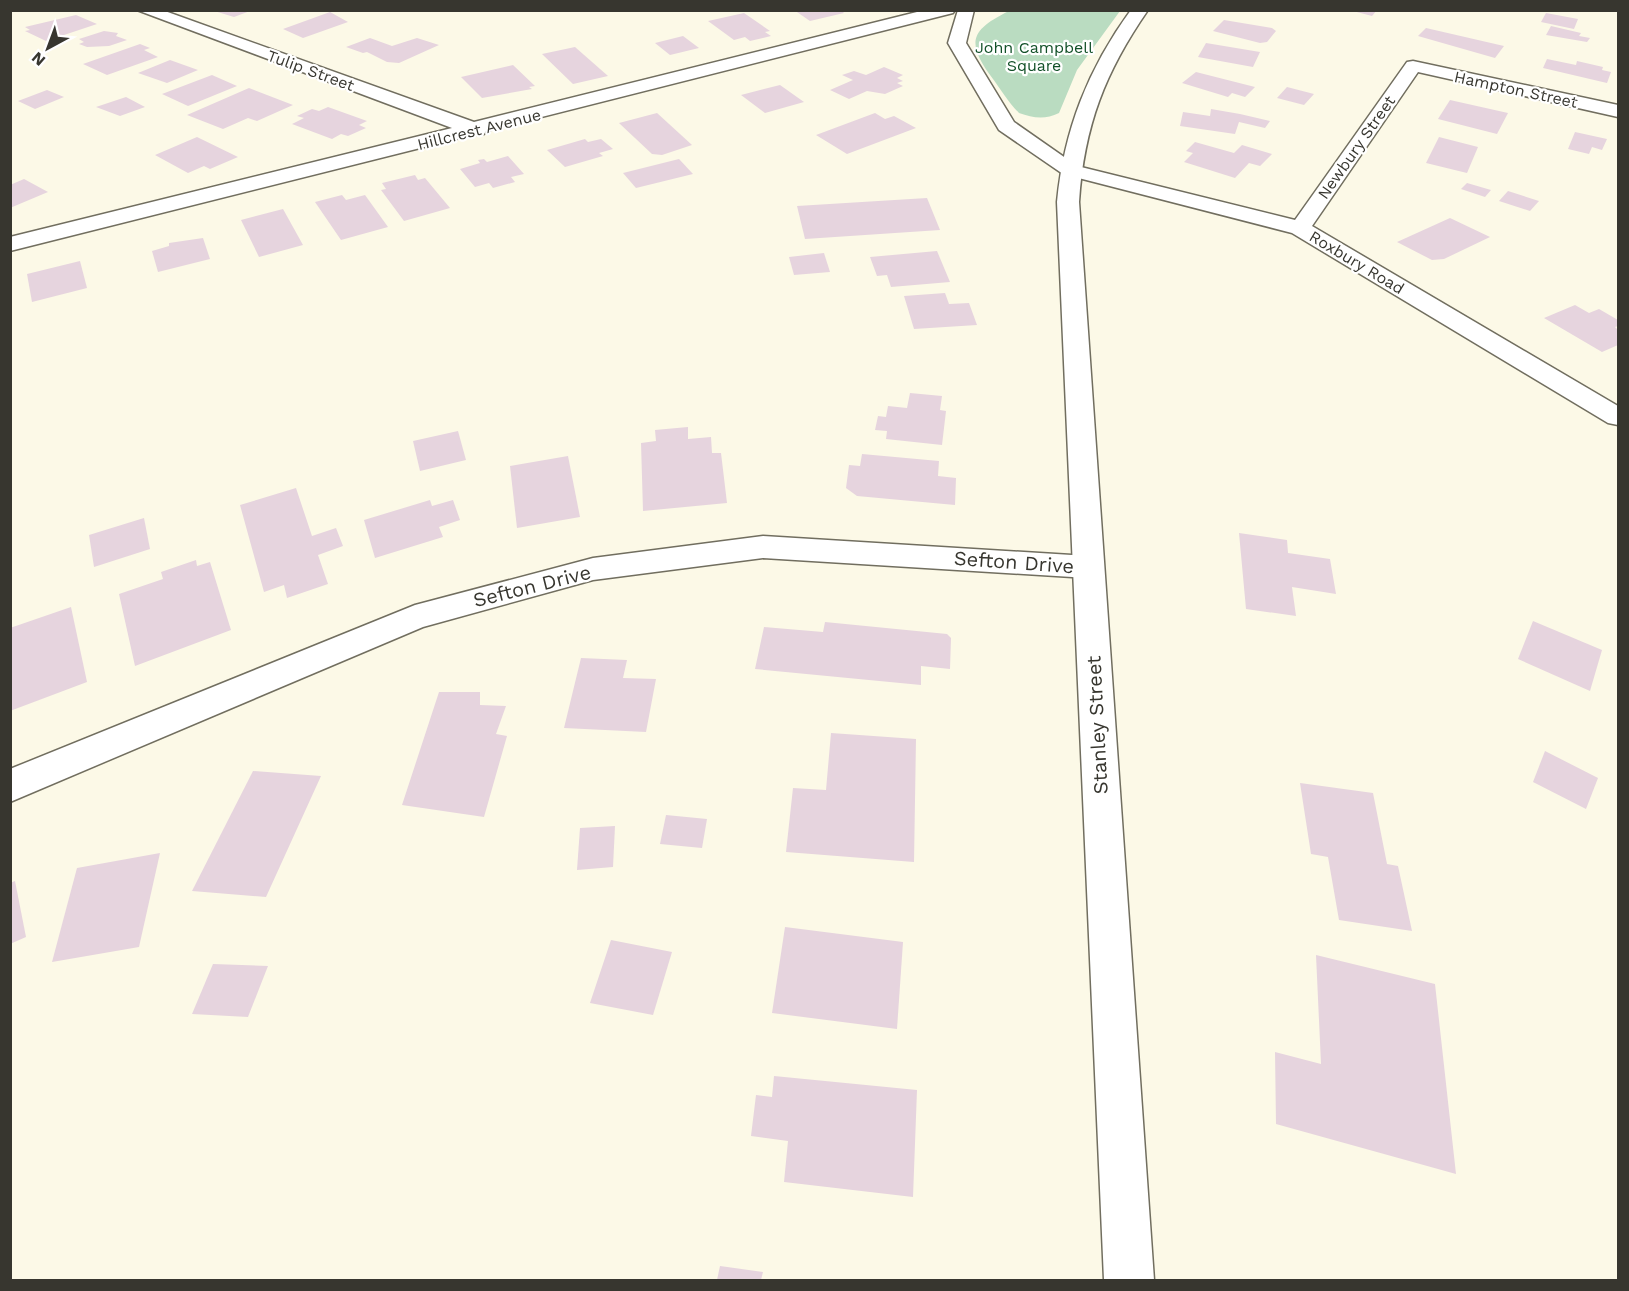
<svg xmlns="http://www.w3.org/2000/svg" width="1629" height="1291" font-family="'Work Sans',sans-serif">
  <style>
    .green { fill: #badcc1 }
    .building { fill: #e6d4de }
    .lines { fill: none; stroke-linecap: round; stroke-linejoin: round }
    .minor-casing { stroke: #716e5f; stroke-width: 3 }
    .secondary-casing { stroke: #716e5f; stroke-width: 3 }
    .minor { fill: #fff; fill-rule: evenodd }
    .secondary { fill: #fff; fill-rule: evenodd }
    .labels { text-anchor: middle; stroke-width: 4.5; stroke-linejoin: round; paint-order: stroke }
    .far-park-label { font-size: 16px; fill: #125028; stroke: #fff }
    .far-street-label { font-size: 16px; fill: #37362f; stroke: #fff }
    .street-label { font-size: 20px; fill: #37362f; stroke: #fff }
  </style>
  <rect width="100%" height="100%" fill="#fcf9e7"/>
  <path class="green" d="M1009 11H1120L1077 70 1059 113C1045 120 1033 118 1019 113 1009 103 1001 90 993 79 967 44 968 31 1009 11Z"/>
  <g class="building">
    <path d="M211 10H250V11L234 17Z"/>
    <path d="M794 10H841L844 13 810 21Z"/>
    <path d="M1349 10H1377L1372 16Z"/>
    <path d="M330 12 348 22 303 38 283 29Z"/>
    <path d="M744 13 770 31 765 32 771 36 750 41 745 37 734 40 708 21Z"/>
    <path d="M1546 13 1578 19 1574 29 1541 22Z"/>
    <path d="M76 15 97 24 46 41 25 31 30 30 25 27Z"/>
    <path d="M1224 20 1272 28 1276 31 1267 42 1260 43 1213 31Z"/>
    <path d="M1551 26 1581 33 1579 36 1590 38 1587 42 1546 35Z"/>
    <path d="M1426 28 1504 46 1495 58 1418 36Z"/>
    <path d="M104 31 118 33 116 36 127 40 109 46 87 47 79 44 84 42 79 39Z"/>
    <path d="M683 36 699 48 670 55 655 43Z"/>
    <path d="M370 38 392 46 417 38 439 45 399 63 387 62 367 52 363 53 346 47Z"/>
    <path d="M1206 43 1260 52 1253 67 1198 57Z"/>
    <path d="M140 44 150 48 144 50 158 57 107 75 83 64Z"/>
    <path d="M575 47 608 76 573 84 542 54Z"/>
    <path d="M1547 59 1576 65 1577 61 1603 67 1602 70 1611 72 1607 83 1543 68Z"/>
    <path d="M170 60 198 70 167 83 138 73Z"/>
    <path d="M513 65 535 86 529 87 532 89 482 98 461 77Z"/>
    <path d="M884 67 903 75 897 78 903 81 897 83 903 86 885 94 867 91 849 99 830 90 853 80 842 75 854 71 866 75Z"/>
    <path d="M1196 72 1255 87 1245 97 1232 93 1228 97 1182 83Z"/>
    <path d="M212 75 237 86 188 106 162 94Z"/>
    <path d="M780 85 804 102 765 113 741 95Z"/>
    <path d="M1287 87 1314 94 1304 105 1277 98Z"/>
    <path d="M249 88 293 105 257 121 248 118 223 129 187 115Z"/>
    <path d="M47 90 64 97 35 109 18 101Z"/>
    <path d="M126 97 145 107 120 116 96 107Z"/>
    <path d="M1450 100 1508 113 1497 134 1438 119Z"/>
    <path d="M328 107 367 121 359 125 366 128 348 136 341 134 332 139 292 124 304 118 297 116 312 109 319 111Z"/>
    <path d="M1211 109 1240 114 1270 121 1265 128 1239 122 1235 134 1180 126 1183 112 1210 116Z"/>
    <path d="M657 113 692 145 662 155 652 154 619 123Z"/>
    <path d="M875 113 885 119 894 116 916 128 847 154 816 135Z"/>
    <path d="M1575 132 1607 139 1602 150 1592 147 1589 154 1568 149Z"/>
    <path d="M197 137 238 157 210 169 204 166 188 173 155 155Z"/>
    <path d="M1439 137 1478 147 1467 173 1426 163Z"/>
    <path d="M585 139 588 142 601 139 613 149 599 153 603 156 565 167 547 150Z"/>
    <path d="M1195 142 1234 153 1242 145 1272 154 1260 166 1249 163 1235 178 1184 162 1193 153 1186 151Z"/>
    <path d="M508 156 524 174 511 177 515 182 493 188 489 183 475 187 460 169 480 163 478 160 484 159 487 162Z"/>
    <path d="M679 159 693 174 636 188 623 173Z"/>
    <path d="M415 175 418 180 425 178 450 208 404 221 381 190 386 189 382 183Z"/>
    <path d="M24 179 48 192 10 208V185Z"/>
    <path d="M1467 183 1491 190 1485 197 1461 189Z"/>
    <path d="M1508 191 1539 201 1530 211 1499 201Z"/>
    <path d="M342 195 346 200 365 195 388 227 341 240 315 202Z"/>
    <path d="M927 198 940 230 805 239 797 206Z"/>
    <path d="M283 209 303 245 259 257 241 220Z"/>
    <path d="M1450 218 1490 237 1444 259 1432 260 1397 242Z"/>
    <path d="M203 238 210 259 158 272 152 251 169 246V243Z"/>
    <path d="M937 251 950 282 891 287 887 275 877 276 870 257Z"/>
    <path d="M824 253 830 272 794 275 789 257Z"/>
    <path d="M80 261 87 288 32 302 27 274Z"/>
    <path d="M945 293 949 304 969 303 977 325 914 329 904 296Z"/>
    <path d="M1575 305 1589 313 1599 309 1618 320V326L1615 327 1618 330V345L1602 352 1544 318Z"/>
    <path d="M910 393 942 396 940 410 946 411 942 445 886 439 887 431 875 430 878 416 886 417 888 406 907 408Z"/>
    <path d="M688 427V439L711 437 712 453H721L727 503 643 511 641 443 656 441 655 430Z"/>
    <path d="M458 431 466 460 420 471 413 441Z"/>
    <path d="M862 454 939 461 938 476 956 478 955 505 857 496 846 488 849 465 860 466Z"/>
    <path d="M568 456 580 517 517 528 510 466Z"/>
    <path d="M296 488 312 536 336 528 343 546 318 555 328 584 287 598 284 585 264 592 240 505Z"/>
    <path d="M430 500 432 506 453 500 460 520 439 527 443 537 375 558 364 520Z"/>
    <path d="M144 518 150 549 94 567 89 535Z"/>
    <path d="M1239 533 1287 540 1288 553 1330 559 1336 594 1292 587 1296 616 1246 609Z"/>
    <path d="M196 560 197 566 210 562 231 630 135 666 119 594 163 579 161 572Z"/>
    <path d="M71 607 87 682 10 711V628Z"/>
    <path d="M1533 621 1602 650 1590 691 1518 659Z"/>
    <path d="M825 622 947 634 951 638 950 669 921 666V685L755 669 764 627 823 632Z"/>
    <path d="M581 658 627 660 623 678 656 679 646 732 564 728Z"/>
    <path d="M439 692H480V705L506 706 496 734 507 736 484 817 402 805Z"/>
    <path d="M831 733 916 739 914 862 786 852 793 788 826 790Z"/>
    <path d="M1545 751 1598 778 1586 809 1533 782Z"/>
    <path d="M253 771 321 776 266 897 192 891Z"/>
    <path d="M1300 783 1373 793 1387 864 1398 866 1412 931 1339 920 1328 857 1311 854Z"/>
    <path d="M666 815 707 819 702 848 660 844Z"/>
    <path d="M615 826 613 867 577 870 580 828Z"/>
    <path d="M160 853 139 947 52 962 77 868Z"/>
    <path d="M15 881 26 937 10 944V883Z"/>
    <path d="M785 927 903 942 897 1029 772 1013Z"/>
    <path d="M611 940 672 952 653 1015 590 1003Z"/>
    <path d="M1316 955 1435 984 1456 1174 1276 1124 1275 1052 1321 1064Z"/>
    <path d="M213 964 268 966 248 1017 192 1014Z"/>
    <path d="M774 1076 917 1090 913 1197 784 1182 788 1141 751 1136 756 1095 772 1097Z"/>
    <path d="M720 1266 763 1272 761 1280H717Z"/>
  </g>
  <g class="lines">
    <g class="minor-casing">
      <g id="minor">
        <path d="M137 10H162L474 122 925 10H955L953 13 486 131 484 134 472 135 10 251V237L452 128Z"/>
        <path d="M958 10H974L966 43 1014 122 1077 166 1295 220 1407 62 1413 61 1618 105V117L1418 72 1312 226 1618 406V425L1608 423 1292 233 1063 174 999 130 948 43Z"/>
        <path d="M763 536 1088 556 1099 559 1103 567 1099 575 1088 578 763 558 593 580 423 627 10 802V769L415 605 593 558Z"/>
      </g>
    </g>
    <g class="secondary-casing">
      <path id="secondary" d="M1131 10H1148C1105 72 1084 126 1079 202L1154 1280H1104L1057 202C1064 130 1088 69 1131 10Z"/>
    </g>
    <use href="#minor" class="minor"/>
    <use href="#secondary" class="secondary"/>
  </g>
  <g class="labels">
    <g class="far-park-label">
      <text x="1034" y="53">John Campbell<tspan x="1034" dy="18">Square</tspan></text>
    </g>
    <g class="far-street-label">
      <text transform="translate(311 70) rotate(20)" y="6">Tulip Street</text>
      <text transform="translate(1516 89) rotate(12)" y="6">Hampton Street</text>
      <text transform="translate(479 129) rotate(-14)" y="6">Hillcrest Avenue</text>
      <text transform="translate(1356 147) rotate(-55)" y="6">Newbury Street</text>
      <text transform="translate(1357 262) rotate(31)" y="6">Roxbury Road</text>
    </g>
    <g class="street-label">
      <text transform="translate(1014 562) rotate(4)" y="7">Sefton Drive</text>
      <text transform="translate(532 586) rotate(-14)" y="7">Sefton Drive</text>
      <text transform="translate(1097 725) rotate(-93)" y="7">Stanley Street</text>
    </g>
  </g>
  <rect width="1629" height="1291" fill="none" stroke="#37362f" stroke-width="24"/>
  <g transform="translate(48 48) rotate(221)" stroke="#ffffff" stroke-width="4.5" paint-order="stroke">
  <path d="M0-4.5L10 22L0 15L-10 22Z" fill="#37362f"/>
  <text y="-9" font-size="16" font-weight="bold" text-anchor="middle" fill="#37362f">N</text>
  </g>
</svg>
